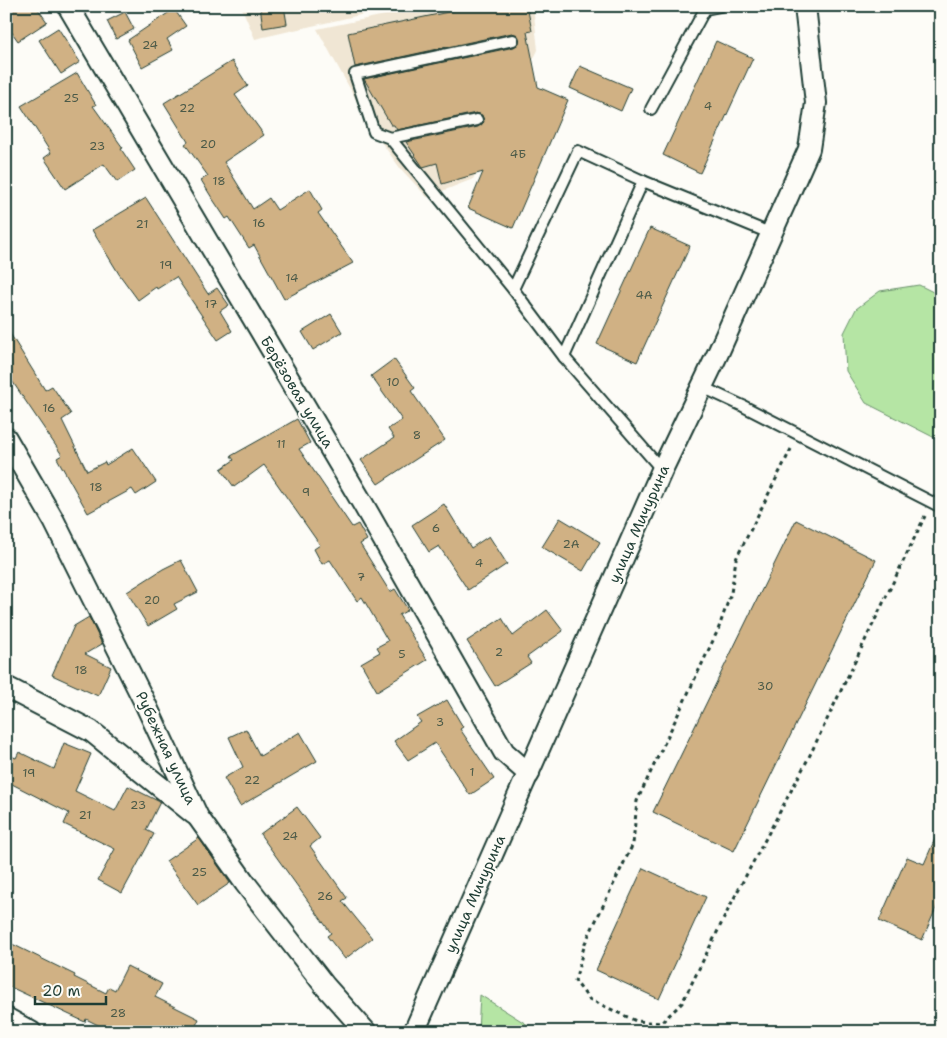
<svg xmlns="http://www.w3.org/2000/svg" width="947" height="1038" font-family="'Shantell Sans',sans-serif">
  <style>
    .built { fill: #f0e6d4 }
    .green { fill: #b5e5a4; stroke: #6a916c }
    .building { fill: #d0b184; stroke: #1f3d34 }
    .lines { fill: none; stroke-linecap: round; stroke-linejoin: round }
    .service-casing { stroke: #1f3d34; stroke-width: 14 }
    .minor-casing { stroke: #1f3d34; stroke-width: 24 }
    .path { stroke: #1f3d34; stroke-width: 3; stroke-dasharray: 4 4; stroke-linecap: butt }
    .service { stroke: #fdfcf7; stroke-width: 10 }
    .minor { stroke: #fdfcf7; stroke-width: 20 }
    .labels { text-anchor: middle; stroke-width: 4.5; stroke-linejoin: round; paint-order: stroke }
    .number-label { font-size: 12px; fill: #4b5a48 }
    .street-label { font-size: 15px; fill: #1f3d34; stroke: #fdfcf7 }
  </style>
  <rect width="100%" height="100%" fill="#fdfcf7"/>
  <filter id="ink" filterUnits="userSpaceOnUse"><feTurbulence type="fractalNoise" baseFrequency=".02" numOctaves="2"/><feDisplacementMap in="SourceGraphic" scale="10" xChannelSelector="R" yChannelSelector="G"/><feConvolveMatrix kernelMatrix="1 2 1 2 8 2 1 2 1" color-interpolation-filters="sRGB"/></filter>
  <g filter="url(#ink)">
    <g class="built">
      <path d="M241 6H399L255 39Z"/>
      <path d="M429 6H533L538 50 473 179 427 197 400 168 374 132 317 29Z"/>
    </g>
    <g class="green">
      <path d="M919 285 941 296V441L866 403 846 371 844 333 856 309 880 291Z"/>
      <path d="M480 995 539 1032H478Z"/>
    </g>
    <g class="building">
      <path d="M13 6H36L47 22 18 41 6 24V11Z"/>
      <path d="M260 6H284L287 24 263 28Z"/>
      <path d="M477 6H527L532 31 527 32 538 87 568 100 513 228 468 208 483 172 442 184 437 163 423 167 406 142 478 127 484 122 482 115 476 113 397 130 394 125H391L364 79 514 47 519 43 518 36 512 33 355 67 348 33Z"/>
      <path d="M174 9 186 26 167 39 173 50 142 67 128 40Z"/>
      <path d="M125 12 134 29 116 39 107 21Z"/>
      <path d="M58 28 80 62 61 74 39 40Z"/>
      <path d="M716 41 753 58 700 173 663 155Z"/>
      <path d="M232 61 248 86 235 95 264 135 224 162 253 209 269 198 277 210 310 189 322 210 318 213 353 263 284 299 254 245 249 248 229 217 226 219 212 198 201 180 208 176 185 144 188 142 164 103Z"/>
      <path d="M580 66 631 88 621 111 570 88Z"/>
      <path d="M77 73 96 105 93 106 123 148 121 149 135 170 117 182 104 164 65 189 44 158 51 153 21 106Z"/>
      <path d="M146 198 208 294 217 288 229 305 220 311 232 331 218 340 176 277 157 289 156 287 138 300 119 274 92 230Z"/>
      <path d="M650 228 690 246 637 362 597 344Z"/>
      <path d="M331 314 342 332 313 350 302 332Z"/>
      <path d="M6 327 45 390 52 386 71 414 62 420 87 471 105 462 106 465 133 448 156 482 136 495 132 489 88 513 57 458 62 455 6 372Z"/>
      <path d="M394 359 415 388 411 391 445 440 378 484 361 460 394 438 388 429 402 420 371 376Z"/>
      <path d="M297 419 310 443 299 449 352 527 358 524 367 540 360 544 390 592 395 589 408 610 399 615 427 660 377 691 361 663 380 652 377 647 388 641 362 597 357 601 330 560 322 564 314 549 320 545 264 465 234 487 221 469 234 460 231 456Z"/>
      <path d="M444 504 471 548 489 536 507 564 468 590 439 546 429 552 412 525Z"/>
      <path d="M560 518 600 542 583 571 542 547Z"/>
      <path d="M796 520 876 560 734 851 653 812Z"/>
      <path d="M181 560 198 592 174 604 177 609 148 626 127 592 163 569Z"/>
      <path d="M547 610 563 631 527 657 531 663 495 686 467 641 502 618 513 636Z"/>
      <path d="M89 617 102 644 85 654 111 667 98 696 52 675 74 626Z"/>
      <path d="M447 700 463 727 460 729 494 779 470 795 435 743 408 760 394 741 421 722 417 717Z"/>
      <path d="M246 729 260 756 300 732 317 761 240 806 224 778 243 767 229 737Z"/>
      <path d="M64 743 91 754 75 791 115 811 128 786 160 802 146 830 154 834 122 893 98 880 115 849 64 824 69 813 6 781V754L16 758 19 752 54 769Z"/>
      <path d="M297 807 320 838 310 846 347 898 342 901 372 938 345 959 327 936 331 933 260 834Z"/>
      <path d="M941 825V897L922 940 879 921 907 857 924 864Z"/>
      <path d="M199 838 230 883 198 905 166 861Z"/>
      <path d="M643 868 706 897 659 999 596 970Z"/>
      <path d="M6 941 75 975 74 977 106 993 109 987 115 990 127 966 162 984 155 997 199 1019 193 1032H112L86 1019 85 1022 6 985Z"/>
    </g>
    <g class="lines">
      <g class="service-casing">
        <g id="service">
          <path d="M513 40 355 74 374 132 390 138 513 289 564 357 662 470"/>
          <path d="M651 109 705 9 720 6"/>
          <path d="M390 138 477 120"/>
          <path d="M513 289 578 151 643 181 772 234"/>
          <path d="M564 357 643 181"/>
          <path d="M702 387 743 406 941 507"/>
        </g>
      </g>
      <g class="minor-casing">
        <g id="minor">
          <path d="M68 6 363 504 504 752 529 774"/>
          <path d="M6 438 54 521 144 701 198 817 245 883 325 986 366 1032"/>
          <path d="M6 687 91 731 194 814"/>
          <path d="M6 1018 31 1032"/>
          <path d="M414 1032 662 470 719 351 809 149 816 103 805 6"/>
        </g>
      </g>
      <path class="path" d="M791 449 736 559 731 593 718 630 637 801 633 844 585 943 575 981 589 999 636 1021 661 1023 682 1003 733 900 809 757 925 516"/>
      <use href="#service" class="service"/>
      <use href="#minor" class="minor"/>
    </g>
  </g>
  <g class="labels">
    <g class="number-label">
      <text x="150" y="49">24</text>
      <text x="71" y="102">25</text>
      <text x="708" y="110">4</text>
      <text x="187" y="112">22</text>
      <text x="208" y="148">20</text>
      <text x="97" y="150">23</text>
      <text x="518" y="158">4Б</text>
      <text x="219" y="185">18</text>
      <text x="259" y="227">16</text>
      <text x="142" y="228">21</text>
      <text x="166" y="269">19</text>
      <text x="292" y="282">14</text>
      <text x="644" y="299">4А</text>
      <text x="211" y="308">17</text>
      <text x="393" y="386">10</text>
      <text x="49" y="412">16</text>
      <text x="417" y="439">8</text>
      <text x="281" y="448">11</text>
      <text x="96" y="491">18</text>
      <text x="306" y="496">9</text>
      <text x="436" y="532">6</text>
      <text x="571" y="548">2А</text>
      <text x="479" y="567">4</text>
      <text x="361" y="581">7</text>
      <text x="152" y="604">20</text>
      <text x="499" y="656">2</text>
      <text x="402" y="658">5</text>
      <text x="81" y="674">18</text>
      <text x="765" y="690">30</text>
      <text x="440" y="726">3</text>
      <text x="472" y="776">1</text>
      <text x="29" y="777">19</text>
      <text x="252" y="784">22</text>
      <text x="138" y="809">23</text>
      <text x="85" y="819">21</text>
      <text x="290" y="840">24</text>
      <text x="199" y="876">25</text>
      <text x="325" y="900">26</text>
      <text x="118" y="1017">28</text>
    </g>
    <g class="street-label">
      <text transform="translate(297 392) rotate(59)" y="5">Берёзовая улица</text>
      <text transform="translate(639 524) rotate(-66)" y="5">улица Мичурина</text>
      <text transform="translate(166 748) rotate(65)" y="5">Рубежная улица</text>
      <text transform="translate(475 894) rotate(-66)" y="5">улица Мичурина</text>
    </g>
  </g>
  <rect width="947" height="1038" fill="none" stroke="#fdfcf7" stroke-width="25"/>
  <rect x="12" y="12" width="922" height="1013" fill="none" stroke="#1f3d34" stroke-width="2" filter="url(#ink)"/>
  <path d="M35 996v8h71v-8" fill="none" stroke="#1f3d34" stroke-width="2.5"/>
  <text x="42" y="996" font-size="15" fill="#1f3d34" stroke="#fdfcf7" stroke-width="4" paint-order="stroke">20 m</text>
</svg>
